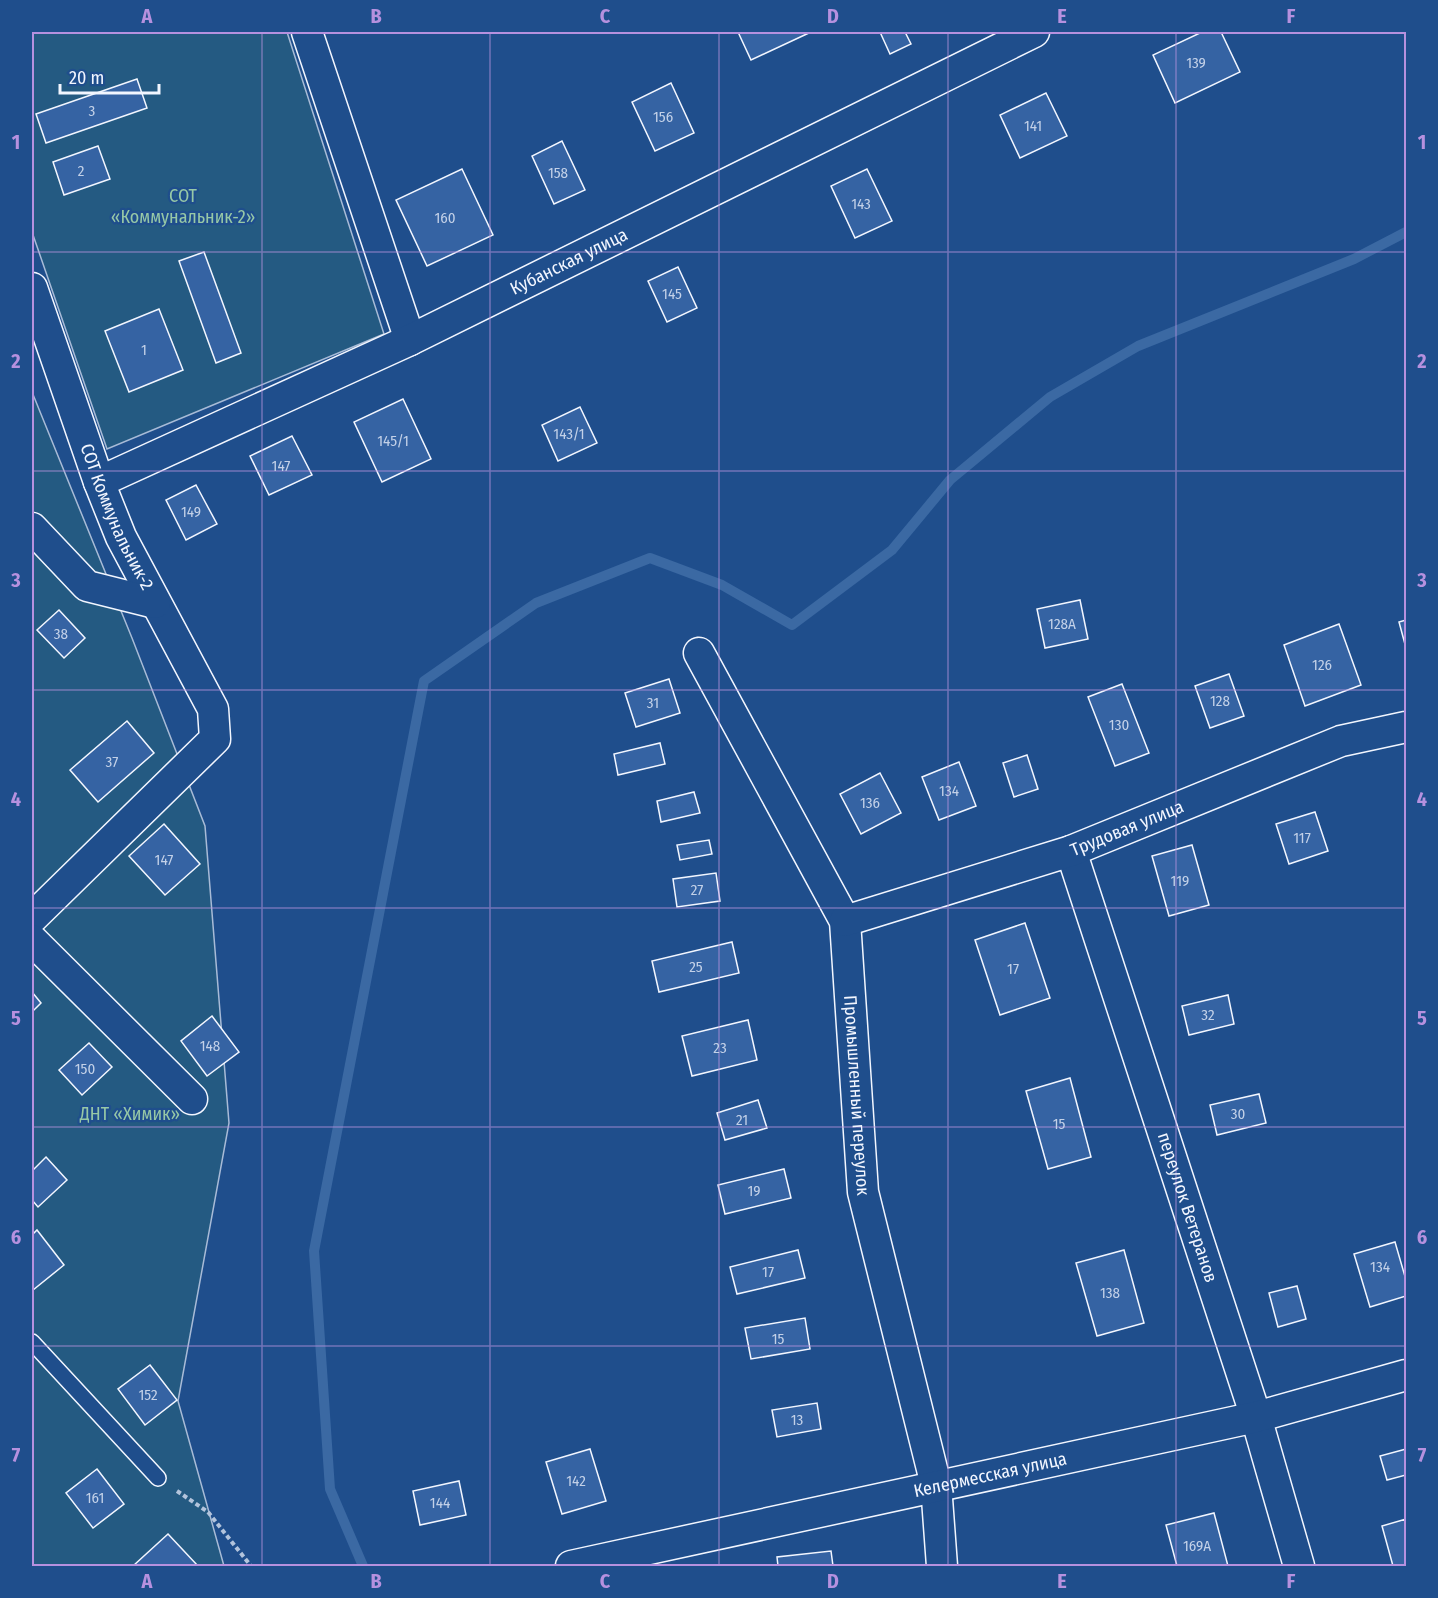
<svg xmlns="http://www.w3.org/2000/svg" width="1438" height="1598" font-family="'Fira Sans Condensed',sans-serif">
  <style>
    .green { fill: #245a82; stroke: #a8bbd7; stroke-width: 1.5 }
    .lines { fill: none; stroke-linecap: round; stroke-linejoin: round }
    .stream { stroke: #3b69a3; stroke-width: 10 }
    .building { fill: #3563a3; stroke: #f2f6ff; stroke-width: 1.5 }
    .lane-casing { stroke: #f2f6ff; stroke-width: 18 }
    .street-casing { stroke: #f2f6ff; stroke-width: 33 }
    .path { stroke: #b3c4dc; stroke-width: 4; stroke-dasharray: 4.5 3; stroke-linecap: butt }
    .lane { stroke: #1f4e8c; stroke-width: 15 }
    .street { stroke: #1f4e8c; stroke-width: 30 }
    .grid { fill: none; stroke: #b691df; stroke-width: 1.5; stroke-opacity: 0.55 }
    .labels { text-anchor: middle; stroke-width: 4.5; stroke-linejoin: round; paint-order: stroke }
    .number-label { font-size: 15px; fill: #c3d1e8 }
    .park-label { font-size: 18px; fill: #97c8a6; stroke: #1f4e8c }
    .street-label { font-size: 18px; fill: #f2f6ff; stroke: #1f4e8c }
    .neatline { fill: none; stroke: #b691df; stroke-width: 2 }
    .grid-label { font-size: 20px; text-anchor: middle; font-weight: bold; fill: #b691df }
  </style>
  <rect width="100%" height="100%" fill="#1f4e8c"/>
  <g class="green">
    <path d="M32 32H287L384 334 107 449 32 232Z"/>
    <path d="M32 392 132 638 205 826 229 1123 178 1401 224 1566H32Z"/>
  </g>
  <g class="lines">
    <path class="stream" d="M363 1566 330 1489 314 1251 424 681 536 603 650 558 722 585 792 625 892 550 950 480 1050 397 1138 346 1354 259 1406 232"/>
  </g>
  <g class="building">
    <path d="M738 32H811L751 60Z"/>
    <path d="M880 32H905L911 44 890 54Z"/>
    <path d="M1202 32H1221L1240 72 1175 103 1153 55Z"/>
    <path d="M137 79 147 108 46 143 36 114Z"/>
    <path d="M671 83 694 133 655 151 632 102Z"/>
    <path d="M1046 93 1067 136 1020 158 1000 115Z"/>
    <path d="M562 141 585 190 554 204 532 156Z"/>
    <path d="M98 146 110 179 64 195 53 162Z"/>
    <path d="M462 169 493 235 427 266 396 200Z"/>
    <path d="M867 169 892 221 855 238 831 186Z"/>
    <path d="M204 252 241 353 216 363 179 261Z"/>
    <path d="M678 267 697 308 667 322 648 281Z"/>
    <path d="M159 309 183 370 129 392 105 331Z"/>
    <path d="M403 399 431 459 382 482 354 422Z"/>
    <path d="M580 407 597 443 558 461 542 425Z"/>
    <path d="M292 436 312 475 269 495 250 456Z"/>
    <path d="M196 485 217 524 186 540 166 500Z"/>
    <path d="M1080 600 1088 639 1045 648 1037 609Z"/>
    <path d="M59 610 85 638 64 658 37 630Z"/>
    <path d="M1406 620V648L1399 622Z"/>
    <path d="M1339 624 1361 685 1305 706 1284 645Z"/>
    <path d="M1229 674 1244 716 1210 728 1195 686Z"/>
    <path d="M669 679 680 713 636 727 625 693Z"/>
    <path d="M1122 684 1149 753 1115 766 1088 697Z"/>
    <path d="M127 721 154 753 98 802 70 770Z"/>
    <path d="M660 743 665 764 618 775 614 754Z"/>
    <path d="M1027 755 1038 789 1014 797 1003 763Z"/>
    <path d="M959 762 976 806 939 820 922 777Z"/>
    <path d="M880 773 901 813 861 834 840 794Z"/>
    <path d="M694 792 700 813 661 822 657 801Z"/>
    <path d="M1315 812 1328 851 1289 864 1276 824Z"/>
    <path d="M164 824 200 864 165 895 129 856Z"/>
    <path d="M709 840 712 854 680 860 677 845Z"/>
    <path d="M1192 845 1209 905 1169 916 1152 856Z"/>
    <path d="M716 873 720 901 677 907 673 879Z"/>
    <path d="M1025 923 1050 998 1000 1015 975 940Z"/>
    <path d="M732 942 739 973 659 992 652 961Z"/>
    <path d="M32 992 41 1003 32 1012Z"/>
    <path d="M1228 995 1234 1024 1189 1035 1182 1006Z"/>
    <path d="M212 1016 239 1052 207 1076 181 1041Z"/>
    <path d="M748 1020 757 1060 692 1076 682 1036Z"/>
    <path d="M89 1043 112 1067 82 1095 59 1070Z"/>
    <path d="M1070 1078 1091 1157 1048 1169 1026 1091Z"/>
    <path d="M1259 1094 1266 1123 1217 1135 1210 1105Z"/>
    <path d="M758 1100 767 1128 725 1140 717 1113Z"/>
    <path d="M46 1157 67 1180 38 1207 32 1200V1171Z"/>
    <path d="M784 1169 791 1198 725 1214 718 1185Z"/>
    <path d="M37 1230 64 1265 33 1290 32 1235Z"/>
    <path d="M1395 1242 1406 1280V1296L1370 1307 1354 1254Z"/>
    <path d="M798 1250 805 1278 737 1294 730 1267Z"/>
    <path d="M1124 1250 1144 1323 1097 1336 1076 1263Z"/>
    <path d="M1297 1286 1306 1319 1278 1327 1269 1293Z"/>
    <path d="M805 1318 810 1349 751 1359 745 1328Z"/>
    <path d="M150 1365 177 1400 145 1425 118 1389Z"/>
    <path d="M817 1403 821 1429 777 1437 772 1410Z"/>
    <path d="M590 1449 606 1501 562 1514 546 1462Z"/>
    <path d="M1406 1449V1475L1387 1480 1380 1456Z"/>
    <path d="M97 1469 124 1504 93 1528 66 1493Z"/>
    <path d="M459 1481 466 1515 420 1525 413 1491Z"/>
    <path d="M1214 1513 1228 1566H1177L1166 1525Z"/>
    <path d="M1406 1519V1566H1393L1382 1526Z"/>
    <path d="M168 1534 198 1566H133Z"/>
    <path d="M831 1551 833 1566H778L777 1557Z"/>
  </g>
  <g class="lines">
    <g class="lane-casing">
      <path id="lane" d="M32 1342 158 1478"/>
    </g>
    <g class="street-casing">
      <g id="street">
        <path d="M307 32 410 340"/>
        <path id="s1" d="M32 288 99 482 121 537 213 709 215 739 32 918"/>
        <path id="s2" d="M99 482 410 340 1034 32"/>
        <path d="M32 528 87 586 155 603"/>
        <path id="s3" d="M699 653 845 921 863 1192 936 1485 942 1566"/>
        <path id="s4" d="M1071 851 1256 1417 1299 1566"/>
        <path id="s5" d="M845 921 1071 851 1341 741 1406 727"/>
        <path d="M32 940 192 1099"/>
        <path id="s6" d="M571 1566 1256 1417 1406 1375"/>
      </g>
    </g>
    <path class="path" d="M177 1491 208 1512 251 1566"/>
    <use href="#lane" class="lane"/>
    <use href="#street" class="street"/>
  </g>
  <path class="grid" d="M262 32V1566M490 32V1566M719 32V1566M948 32V1566M1176 32V1566M32 252H1406M32 471H1406M32 690H1406M32 908H1406M32 1127H1406M32 1346H1406"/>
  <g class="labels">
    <g class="number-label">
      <text x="1196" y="68">139</text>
      <text x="92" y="116">3</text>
      <text x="663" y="122">156</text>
      <text x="1033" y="131">141</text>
      <text x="81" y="176">2</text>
      <text x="558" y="178">158</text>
      <text x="861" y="209">143</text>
      <text x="445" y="223">160</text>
      <text x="672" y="299">145</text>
      <text x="144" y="355">1</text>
      <text x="569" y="439">143/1</text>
      <text x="393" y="446">145/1</text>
      <text x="281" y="471">147</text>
      <text x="191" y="517">149</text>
      <text x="1062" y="629">128А</text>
      <text x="61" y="639">38</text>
      <text x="1322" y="670">126</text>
      <text x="1220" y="706">128</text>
      <text x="653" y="708">31</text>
      <text x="1119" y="730">130</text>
      <text x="112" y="767">37</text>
      <text x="949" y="796">134</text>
      <text x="870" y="808">136</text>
      <text x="1302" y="843">117</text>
      <text x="164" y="865">147</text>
      <text x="1180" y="886">119</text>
      <text x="697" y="895">27</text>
      <text x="696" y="972">25</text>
      <text x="1013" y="974">17</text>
      <text x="1208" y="1020">32</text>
      <text x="210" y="1051">148</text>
      <text x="720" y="1053">23</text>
      <text x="85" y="1074">150</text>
      <text x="1238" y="1119">30</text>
      <text x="742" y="1125">21</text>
      <text x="1059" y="1129">15</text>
      <text x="754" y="1196">19</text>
      <text x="1380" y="1272">134</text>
      <text x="768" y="1277">17</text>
      <text x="1110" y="1298">138</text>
      <text x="778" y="1344">15</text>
      <text x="148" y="1400">152</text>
      <text x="797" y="1425">13</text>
      <text x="576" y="1486">142</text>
      <text x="95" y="1503">161</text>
      <text x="440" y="1508">144</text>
      <text x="1197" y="1551">169А</text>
    </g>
    <g class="park-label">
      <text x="183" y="202">СОТ<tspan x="183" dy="21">«Коммунальник-2»</tspan></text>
      <text x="130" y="1120">ДНТ «Химик»</text>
    </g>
    <g class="street-label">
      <text dy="6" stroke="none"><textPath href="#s2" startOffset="519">Кубанская улица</textPath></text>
      <text dy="6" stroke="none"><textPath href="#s1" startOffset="244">СОТ Коммунальник-2</textPath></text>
      <text dy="6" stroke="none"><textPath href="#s5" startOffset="297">Трудовая улица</textPath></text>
      <text dy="6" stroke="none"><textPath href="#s3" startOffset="480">Промышленный переулок</textPath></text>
      <text dy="6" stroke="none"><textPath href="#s4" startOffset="375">переулок Ветеранов</textPath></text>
      <text dy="6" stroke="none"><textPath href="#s6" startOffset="429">Келермесская улица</textPath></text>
    </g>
  </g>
  <rect width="1438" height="1598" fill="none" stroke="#1f4e8c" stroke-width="66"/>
  <path d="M60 84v9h99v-9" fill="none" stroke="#f2f6ff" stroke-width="3"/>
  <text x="69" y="84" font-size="18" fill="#f2f6ff" stroke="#1f4e8c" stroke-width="4.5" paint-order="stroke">20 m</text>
  <rect x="33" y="33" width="1372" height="1532" class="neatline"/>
  <g class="grid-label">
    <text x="147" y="23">A</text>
    <text x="376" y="23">B</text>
    <text x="605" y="23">C</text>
    <text x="833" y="23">D</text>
    <text x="1062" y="23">E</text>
    <text x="1291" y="23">F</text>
    <text x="16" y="149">1</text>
    <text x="1422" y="149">1</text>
    <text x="16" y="368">2</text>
    <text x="1422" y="368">2</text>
    <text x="16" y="587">3</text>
    <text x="1422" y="587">3</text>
    <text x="16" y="806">4</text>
    <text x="1422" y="806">4</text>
    <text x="16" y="1025">5</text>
    <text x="1422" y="1025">5</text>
    <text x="16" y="1244">6</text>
    <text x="1422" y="1244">6</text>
    <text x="16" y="1462">7</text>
    <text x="1422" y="1462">7</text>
    <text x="147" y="1588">A</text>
    <text x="376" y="1588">B</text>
    <text x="605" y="1588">C</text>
    <text x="833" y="1588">D</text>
    <text x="1062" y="1588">E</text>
    <text x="1291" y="1588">F</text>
  </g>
</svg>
